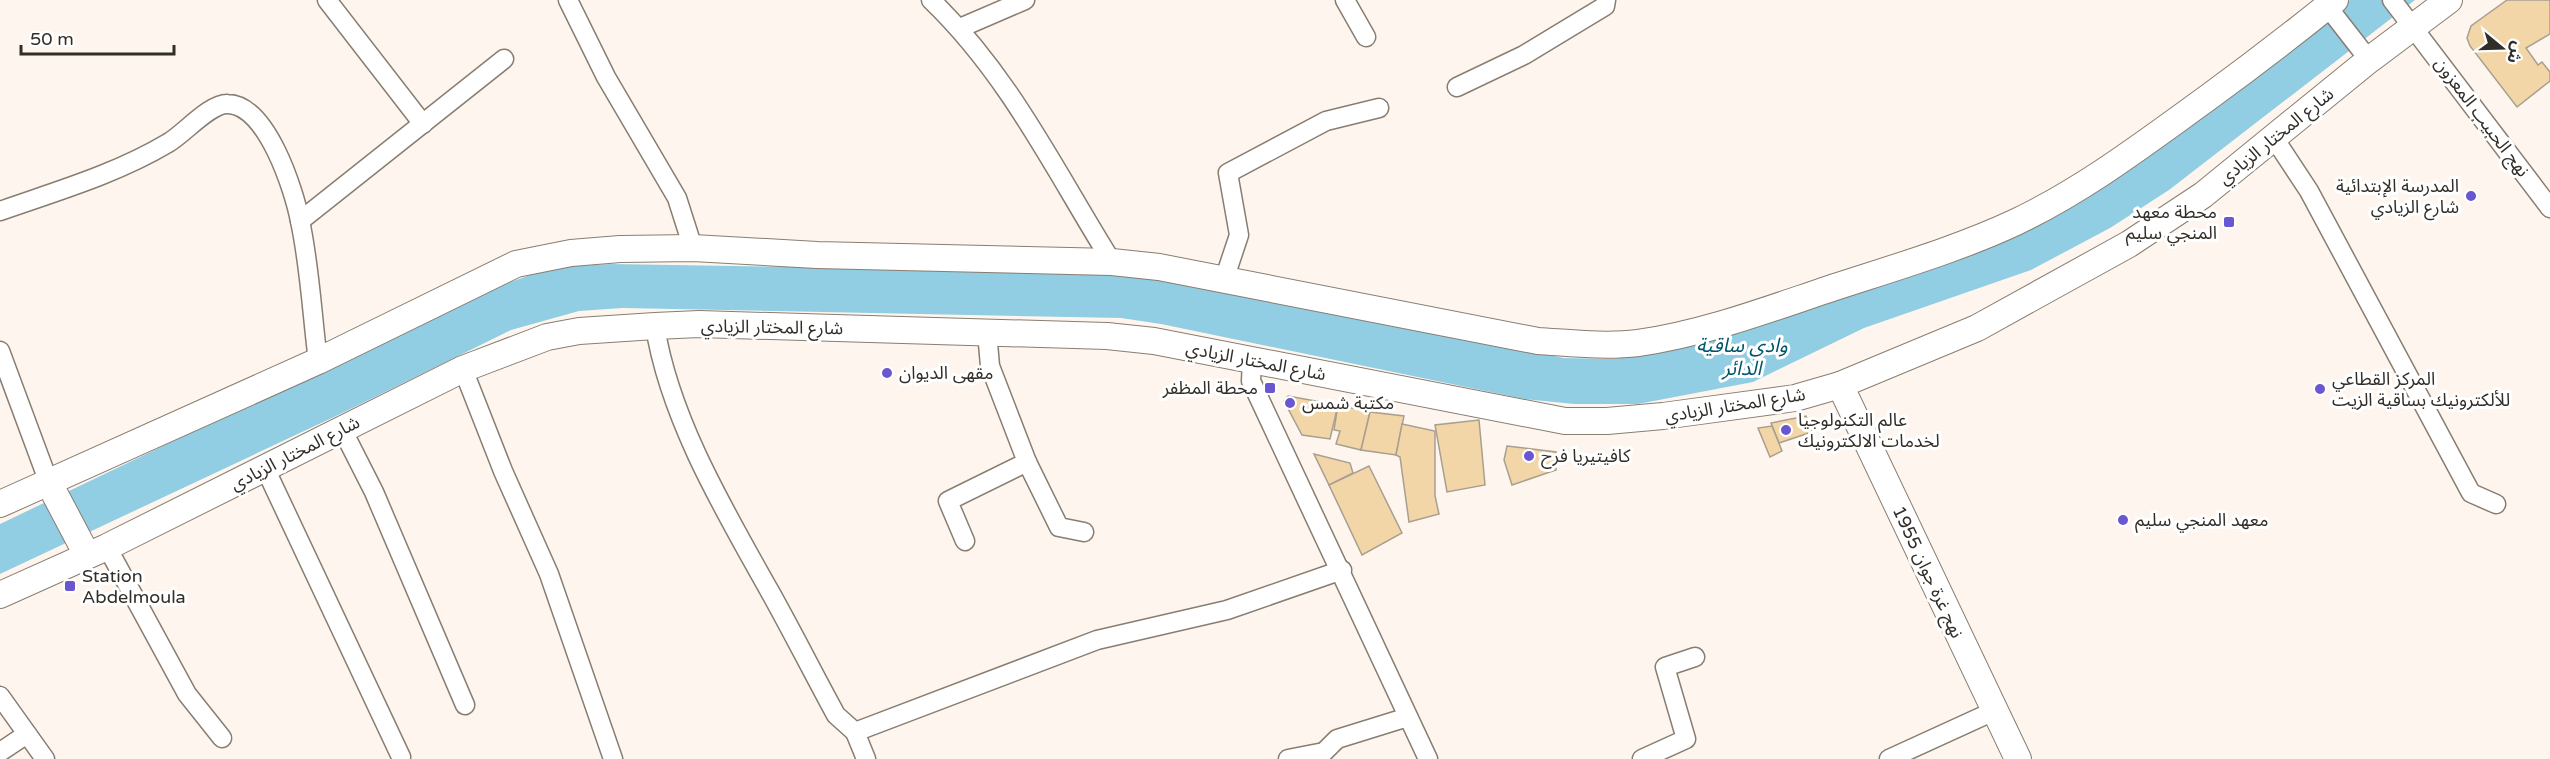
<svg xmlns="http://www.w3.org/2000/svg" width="2550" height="759" font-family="'Varela Round','Noto Sans Arabic',sans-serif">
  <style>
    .water { fill: #91cde3 }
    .building { fill: #f2d6a7; stroke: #a89f91; stroke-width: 1.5 }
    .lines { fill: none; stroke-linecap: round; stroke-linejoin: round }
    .street-casing { stroke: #887d71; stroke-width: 21 }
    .secondary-casing { stroke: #887d71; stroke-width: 28 }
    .street { stroke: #fff; stroke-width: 18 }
    .secondary { stroke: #fff; stroke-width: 26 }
    .poi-dot { fill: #6956d0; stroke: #fff; stroke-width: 2 }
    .labels { text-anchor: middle; stroke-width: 6; stroke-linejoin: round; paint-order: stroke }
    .street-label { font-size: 18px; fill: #312d28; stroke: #fff }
    .poi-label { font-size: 18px; fill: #312d28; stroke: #fff; text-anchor: start }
    .water-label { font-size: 20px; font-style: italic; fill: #00556b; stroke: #fff }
  </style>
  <rect width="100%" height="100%" fill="#fef6ee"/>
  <path class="water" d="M2350 0H2415L2169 190 2110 228 2031 270 1864 328 1753 382 1638 404H1574L1524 399 1161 324 1121 318 622 308 579 311 511 330 334 417 0 574V524L489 290 530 275 574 266 611 264 1089 272 1158 278 1564 358 1614 359 1676 349 1934 266 2223 101Z"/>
  <g class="building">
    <path d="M2507 0H2550V34L2526 48 2538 65 2542 62 2550 72V81L2517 107 2470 46 2467 38 2471 26Z"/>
    <path d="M1288 396 1338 405 1330 439 1302 435 1284 401Z"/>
    <path d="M1338 405 1370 412 1361 450 1336 444 1340 431 1334 430Z"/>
    <path d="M1370 412 1404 416 1396 455 1361 450Z"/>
    <path d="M1806 416 1812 432 1779 443 1771 423Z"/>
    <path d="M1479 420 1485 485 1447 492 1435 425Z"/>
    <path d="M1402 424 1435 431V496L1439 514 1409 522 1400 457 1396 455Z"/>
    <path d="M1772 426 1782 451 1770 457 1758 428Z"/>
    <path d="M1507 446 1556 452V470L1512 485 1504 460Z"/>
    <path d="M1314 454 1350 463 1353 473 1329 485Z"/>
    <path d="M1369 466 1402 533 1362 555 1329 485Z"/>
  </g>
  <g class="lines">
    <g class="street-casing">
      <g id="street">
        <path d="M327 0 423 124"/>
        <path d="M568 0 606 77 677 198 693 248"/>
        <path d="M931 0C1010 76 1055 171 1112 262"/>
        <path d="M1345 0 1366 37"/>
        <path d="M2392 0 2550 208"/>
        <path d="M2327 6 2369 60"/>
        <path d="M960 28 1025 0"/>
        <path d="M1457 87 1524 55 1605 6 1606 0"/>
        <path d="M2274 138 2309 191 2471 493 2496 504"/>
        <path d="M0 211C57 191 116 174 168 143 184 134 210 103 228 104 267 105 294 190 300 221 310 267 312 315 318 361"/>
        <path d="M300 221 504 59"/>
        <path d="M1224 280 1239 235 1228 173 1326 121 1379 108"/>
        <path d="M655 326C669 417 724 510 769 590 792 631 813 673 836 715L855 732 1097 640 1227 610 1342 570"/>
        <path d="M0 351 49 483"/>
        <path d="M1252 360 1251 381 1428 759"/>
        <path d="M463 369 503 471 549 574 613 759"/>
        <path d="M342 429 374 492 465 705"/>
        <path d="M1027 462 1059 527 1084 532"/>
        <path d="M265 468 401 757"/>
        <path d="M965 541 948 501 1027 462 990 366 987 332"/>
        <path d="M107 547 187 694 222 738"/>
        <path d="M0 696 45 759"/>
        <path d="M855 732 866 759"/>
        <path d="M0 752 27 734"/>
        <path d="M1288 759 1324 752 1337 739 1408 717"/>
        <path d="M1642 759 1686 739 1665 667 1695 657"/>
        <path d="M1889 759 1994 711"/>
      </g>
    </g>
    <g class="secondary-casing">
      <g id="secondary">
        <path d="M1840 385 2018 759"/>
        <path d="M49 483 87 555"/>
        <path d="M0 504 318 361 516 264 571 253 620 249 693 248 817 255 1112 262 1159 267 1538 341C1571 343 1605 347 1638 343 1701 334 1761 312 1820 292 1886 270 1954 251 2016 222 2085 189 2145 143 2206 99 2250 67 2293 34 2335 0"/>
        <path d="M0 595 107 547 463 369 547 337 579 331 655 326 699 324 1107 336 1154 341 1565 421H1607L1663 416 1795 398 1840 385 1977 328 2129 244 2203 195 2369 60 2449 0"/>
      </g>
    </g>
    <use href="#street" class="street"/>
    <use href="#secondary" class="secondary"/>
  </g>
  <g class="poi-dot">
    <circle cx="2471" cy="196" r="6"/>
    <rect x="2223" y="216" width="12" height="12" rx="3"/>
    <circle cx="887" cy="373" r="6"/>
    <rect x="1264" y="382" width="12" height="12" rx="3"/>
    <circle cx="2320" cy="389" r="6"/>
    <circle cx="1290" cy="403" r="6"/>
    <circle cx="1786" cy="430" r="6"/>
    <circle cx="1529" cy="456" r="6"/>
    <circle cx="2123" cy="520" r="6"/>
    <rect x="64" y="580" width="12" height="12" rx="3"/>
  </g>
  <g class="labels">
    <g class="street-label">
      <text transform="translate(2482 117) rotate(53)" y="6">نهج الحبيب المعزون</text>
      <text transform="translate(2276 136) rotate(-39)" y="6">شارع المختار الزيادي</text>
      <text transform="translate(772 327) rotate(1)" y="6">شارع المختار الزيادي</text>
      <text transform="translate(1256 361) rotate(11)" y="6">شارع المختار الزيادي</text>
      <text transform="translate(1735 405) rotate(-9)" y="6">شارع المختار الزيادي</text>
      <text transform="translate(295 453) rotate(-27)" y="6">شارع المختار الزيادي</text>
      <text transform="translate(1928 572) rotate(65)" y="6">نهج غرة جوان 1955</text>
    </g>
    <g class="poi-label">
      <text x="2459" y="192" text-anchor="end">المدرسة الإبتدائية<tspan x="2459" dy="21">شارع الزيادي</tspan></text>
      <text x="2217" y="218" text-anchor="end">محطة معهد<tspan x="2217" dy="21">المنجي سليم</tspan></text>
      <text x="899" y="379">مقهى الديوان</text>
      <text x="2332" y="385">المركز القطاعي<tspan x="2332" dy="21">للألكترونيك بساقية الزيت</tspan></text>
      <text x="1258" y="394" text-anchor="end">محطة المظفر</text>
      <text x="1302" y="409">مكتبة شمس</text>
      <text x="1798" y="426">عالم التكنولوجيا<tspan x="1798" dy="21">لخدمات الالكترونيك</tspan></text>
      <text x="1541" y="462">كافيتيريا فرح</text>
      <text x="2135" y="526">معهد المنجي سليم</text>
      <text x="82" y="582">Station<tspan x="82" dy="21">Abdelmoula</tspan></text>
    </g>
    <g class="water-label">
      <text x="1742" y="352">وادي ساقية<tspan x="1742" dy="23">الدائر</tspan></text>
    </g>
  </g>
  <g transform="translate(2502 48) rotate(109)" stroke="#ffffff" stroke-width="4.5" paint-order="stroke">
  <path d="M0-4.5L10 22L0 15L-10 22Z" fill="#312d28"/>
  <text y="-9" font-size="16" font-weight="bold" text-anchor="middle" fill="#312d28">ش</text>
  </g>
  <path d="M21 45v9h153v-9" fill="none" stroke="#312d28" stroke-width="3"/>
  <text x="30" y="45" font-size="18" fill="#312d28" stroke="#ffffff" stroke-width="4.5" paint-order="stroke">50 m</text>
</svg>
